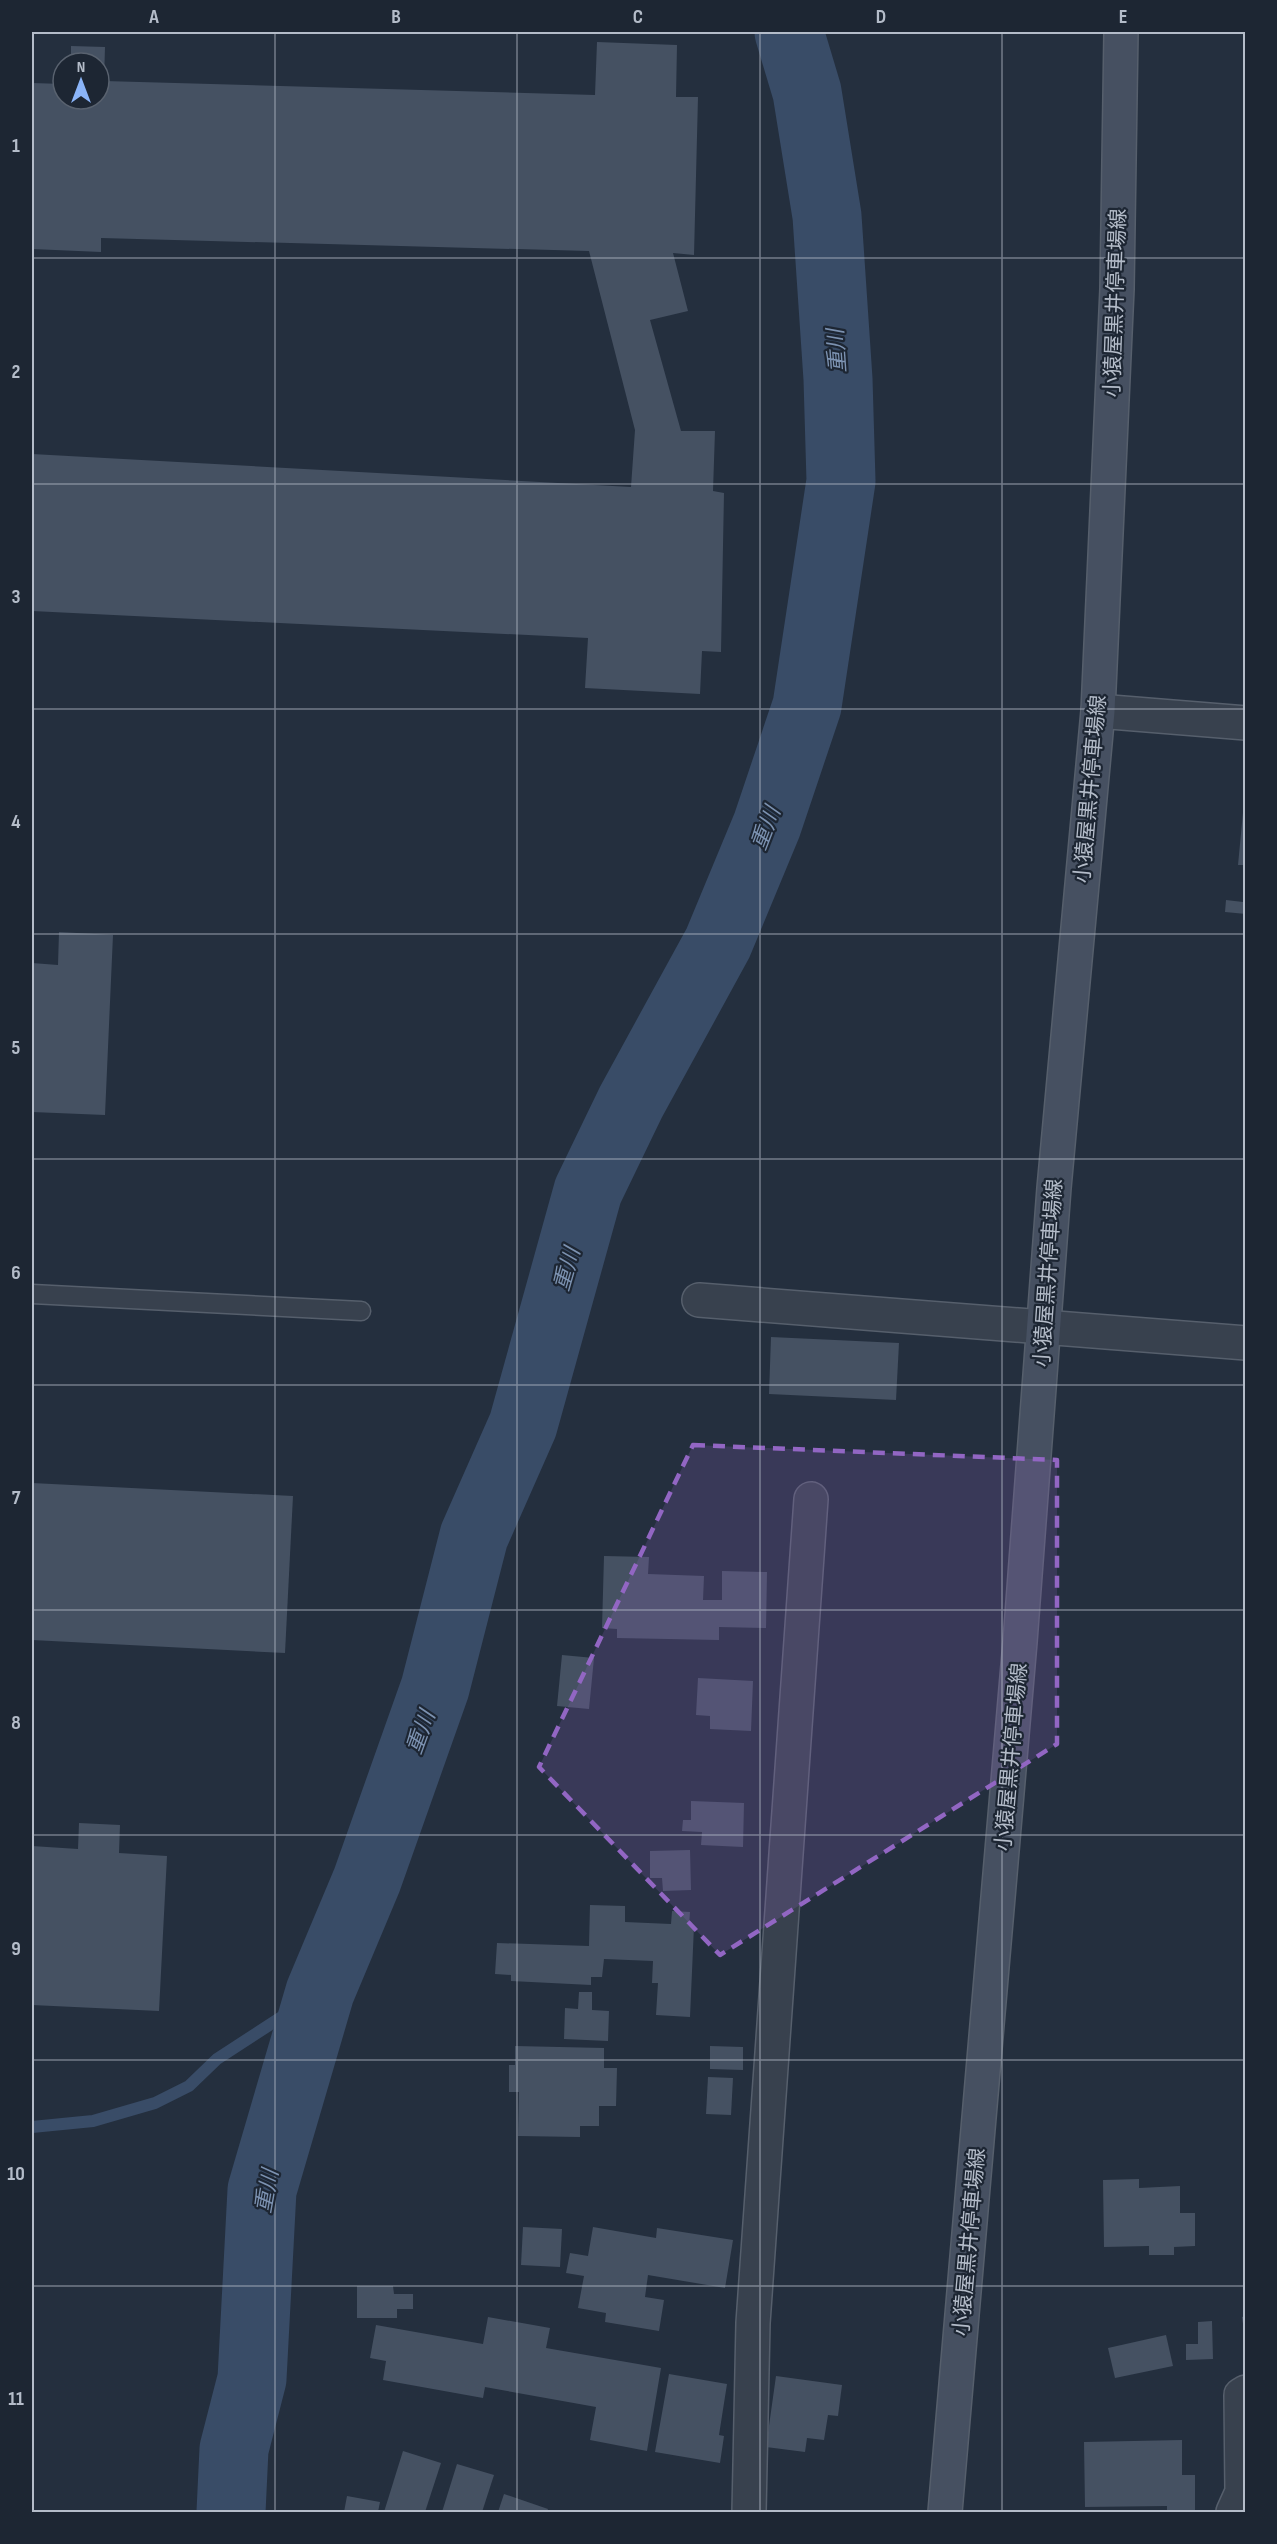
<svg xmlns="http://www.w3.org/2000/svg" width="1277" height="2544" font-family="'Sofia Sans Condensed','Noto Sans JP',sans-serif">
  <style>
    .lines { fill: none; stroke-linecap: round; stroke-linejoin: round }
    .stream { stroke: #394c67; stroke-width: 12 }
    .river { stroke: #394c67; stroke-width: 69 }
    .building { fill: #455162 }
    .service-casing { stroke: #565f6c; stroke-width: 21 }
    .minor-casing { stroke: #565f6c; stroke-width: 36 }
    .secondary-casing { stroke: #565f6c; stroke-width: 36 }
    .service { stroke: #38414e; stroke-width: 18 }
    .minor { stroke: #38414e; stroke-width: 33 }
    .secondary { stroke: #465061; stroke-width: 33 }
    .marked { fill: #9266c3; fill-opacity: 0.2; stroke: #9266c3; stroke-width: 4.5; stroke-dasharray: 12 8; stroke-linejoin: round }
    .grid { fill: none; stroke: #b4bcc9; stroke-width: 1.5; stroke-opacity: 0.55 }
    .labels { text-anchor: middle; stroke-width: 4.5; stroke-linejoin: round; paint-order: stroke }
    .street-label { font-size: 21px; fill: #b4bcc9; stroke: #1d2633 }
    .water-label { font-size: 22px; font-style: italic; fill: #7c92b1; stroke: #1d2633 }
    .neatline { fill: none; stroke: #b4bcc9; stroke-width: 2 }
    .grid-label { font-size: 20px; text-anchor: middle; font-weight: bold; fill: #b4bcc9 }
  </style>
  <rect width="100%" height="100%" fill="#242f3e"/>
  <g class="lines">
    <path class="stream" d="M32 2127 93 2121 155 2103 189 2086 217 2059 320 1992"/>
    <path class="river" d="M231 2512 234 2449 252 2379 262 2190 320 1992 367 1880 435 1688 474 1536 523 1425 588 1191 631 1102 718 943 767 825 807 706 841 481 838 379 827 216 807 92 789 32"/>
  </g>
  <g class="building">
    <path d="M597 42 677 45 676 97H698L694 255 673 253 688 311 650 320 681 431H715L713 491 724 493 721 652 702 651 700 694 585 688 588 638 32 611V454L631 487 635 430 589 251 101 238V252L32 249V83L63 84V99H99V63H71V46L105 47 104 81 595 95Z"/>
    <path d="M1244 802 1246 803V865H1238Z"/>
    <path d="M1244 891 1246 914 1225 912 1226 900 1243 902Z"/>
    <path d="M59 932 113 935 105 1115 32 1112V963L58 965Z"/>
    <path d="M771 1337 899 1343 896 1400 769 1394Z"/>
    <path d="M32 1483 293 1496 285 1653 32 1640Z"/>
    <path d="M604 1556 649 1557 648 1574 704 1576 703 1600H722V1571L767 1572 766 1628 719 1627V1640L617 1638V1629L602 1628Z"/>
    <path d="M562 1655 594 1658 589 1709 557 1706Z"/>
    <path d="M698 1678 753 1681 751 1731 710 1729V1716L696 1715Z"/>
    <path d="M691 1801 744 1803 743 1847 701 1845 702 1832 682 1831 683 1820H691Z"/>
    <path d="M79 1823 120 1825 119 1853 167 1856 159 2011 32 2005V1846L78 1849Z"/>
    <path d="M690 1850 691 1890 663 1891 662 1878H650V1851Z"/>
    <path d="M590 1905 625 1906V1922L671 1924 672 1911 690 1912 689 1926H694L690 2017 656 2015 658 1983H652L653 1961 604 1959 602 1977H591V1985L511 1981V1975L495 1974 497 1943 589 1946Z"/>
    <path d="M579 1992H592V2010L609 2011 608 2041 564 2039 565 2008 578 2009Z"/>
    <path d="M515 2046 604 2048V2068H617L616 2106H599V2126H580V2137L518 2136 519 2092H509V2065H515Z"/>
    <path d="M710 2046 743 2047V2070L710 2069Z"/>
    <path d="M708 2077 733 2078 731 2115 706 2114Z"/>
    <path d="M1139 2179V2188L1180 2186V2213H1195V2246L1174 2247V2255H1149V2246L1104 2247 1103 2180Z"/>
    <path d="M523 2227 562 2229 560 2267 521 2265Z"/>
    <path d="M593 2227 656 2238 657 2228 733 2240 725 2288 648 2275 645 2297 664 2300 659 2331 605 2322 606 2313 578 2308 584 2276 566 2273 570 2253 588 2256Z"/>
    <path d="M357 2286H393L394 2294H413V2309H397V2318H357Z"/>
    <path d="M1246 2316V2331H1244L1242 2317Z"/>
    <path d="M488 2317 550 2328 546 2348 661 2368 647 2451 590 2440 596 2407 485 2387 483 2398 383 2380 386 2361 370 2358 376 2325 483 2344Z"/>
    <path d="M1212 2321 1213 2359 1186 2360V2344H1198V2322Z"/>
    <path d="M1166 2335 1173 2366 1115 2378 1108 2348Z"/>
    <path d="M669 2374 727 2384 719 2435 724 2436 720 2463 655 2452Z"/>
    <path d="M776 2376 842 2385 838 2416 828 2415 824 2440 807 2438 805 2452 766 2447Z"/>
    <path d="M1182 2440V2475H1195V2512H1167V2506L1085 2507 1084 2442Z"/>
    <path d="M403 2451 441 2463 425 2512H384Z"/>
    <path d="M457 2464 494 2475 482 2512H442Z"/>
    <path d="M504 2494 548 2509 547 2512H498Z"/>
    <path d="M347 2496 380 2502 378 2512H344Z"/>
  </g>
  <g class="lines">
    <g class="service-casing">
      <path id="service" d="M32 1294 361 1311"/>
    </g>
    <g class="minor-casing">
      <g id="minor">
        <path d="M1098 711 1246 723"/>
        <path d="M699 1300 1246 1343"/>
        <path d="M749 2512 753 2323 811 1499"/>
        <path d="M1233 2512 1242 2492 1241 2395 1246 2392"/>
      </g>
    </g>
    <g class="secondary-casing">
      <path id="secondary" d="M945 2512 1020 1642 1054 1188 1098 711 1117 289 1121 32"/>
    </g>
    <use href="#service" class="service"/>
    <use href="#minor" class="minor"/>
    <use href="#secondary" class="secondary"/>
  </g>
  <path class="marked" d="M693 1445 1057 1460V1744L720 1955 539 1767Z"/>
  <path class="grid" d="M275 32V2512M517 32V2512M760 32V2512M1002 32V2512M32 258H1246M32 484H1246M32 709H1246M32 934H1246M32 1159H1246M32 1385H1246M32 1610H1246M32 1835H1246M32 2060H1246M32 2286H1246"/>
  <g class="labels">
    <g class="street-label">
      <text transform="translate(1115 303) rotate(-88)" y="7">小猿屋黒井停車場線</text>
      <text transform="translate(1090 789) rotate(-85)" y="7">小猿屋黒井停車場線</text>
      <text transform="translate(1048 1273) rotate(-86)" y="7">小猿屋黒井停車場線</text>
      <text transform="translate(1011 1757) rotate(-85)" y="7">小猿屋黒井停車場線</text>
      <text transform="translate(969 2242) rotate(-85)" y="7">小猿屋黒井停車場線</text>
    </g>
    <g class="water-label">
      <text transform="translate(836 351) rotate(-94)" y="8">重川</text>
      <text transform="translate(765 828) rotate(-69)" y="8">重川</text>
      <text transform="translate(566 1269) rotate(-74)" y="8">重川</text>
      <text transform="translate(420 1732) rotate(-70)" y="8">重川</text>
      <text transform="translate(266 2191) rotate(-80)" y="8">重川</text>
    </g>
  </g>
  <rect width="1277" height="2544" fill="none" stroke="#1d2633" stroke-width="66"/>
  <g transform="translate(81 81)"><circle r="28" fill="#1d2633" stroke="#59626f" stroke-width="1.5"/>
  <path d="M0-4.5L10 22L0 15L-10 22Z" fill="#8ab4f8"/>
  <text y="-9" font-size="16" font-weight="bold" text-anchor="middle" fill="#b4bcc9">N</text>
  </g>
  <rect x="33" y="33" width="1211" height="2478" class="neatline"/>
  <g class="grid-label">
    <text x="154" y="23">A</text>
    <text x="396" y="23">B</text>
    <text x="638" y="23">C</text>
    <text x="881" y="23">D</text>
    <text x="1123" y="23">E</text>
    <text x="16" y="152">1</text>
    <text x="16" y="378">2</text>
    <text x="16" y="603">3</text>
    <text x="16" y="828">4</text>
    <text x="16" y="1054">5</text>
    <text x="16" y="1279">6</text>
    <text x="16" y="1504">7</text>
    <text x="16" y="1729">8</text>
    <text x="16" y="1955">9</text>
    <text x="16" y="2180">10</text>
    <text x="16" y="2405">11</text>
  </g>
</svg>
